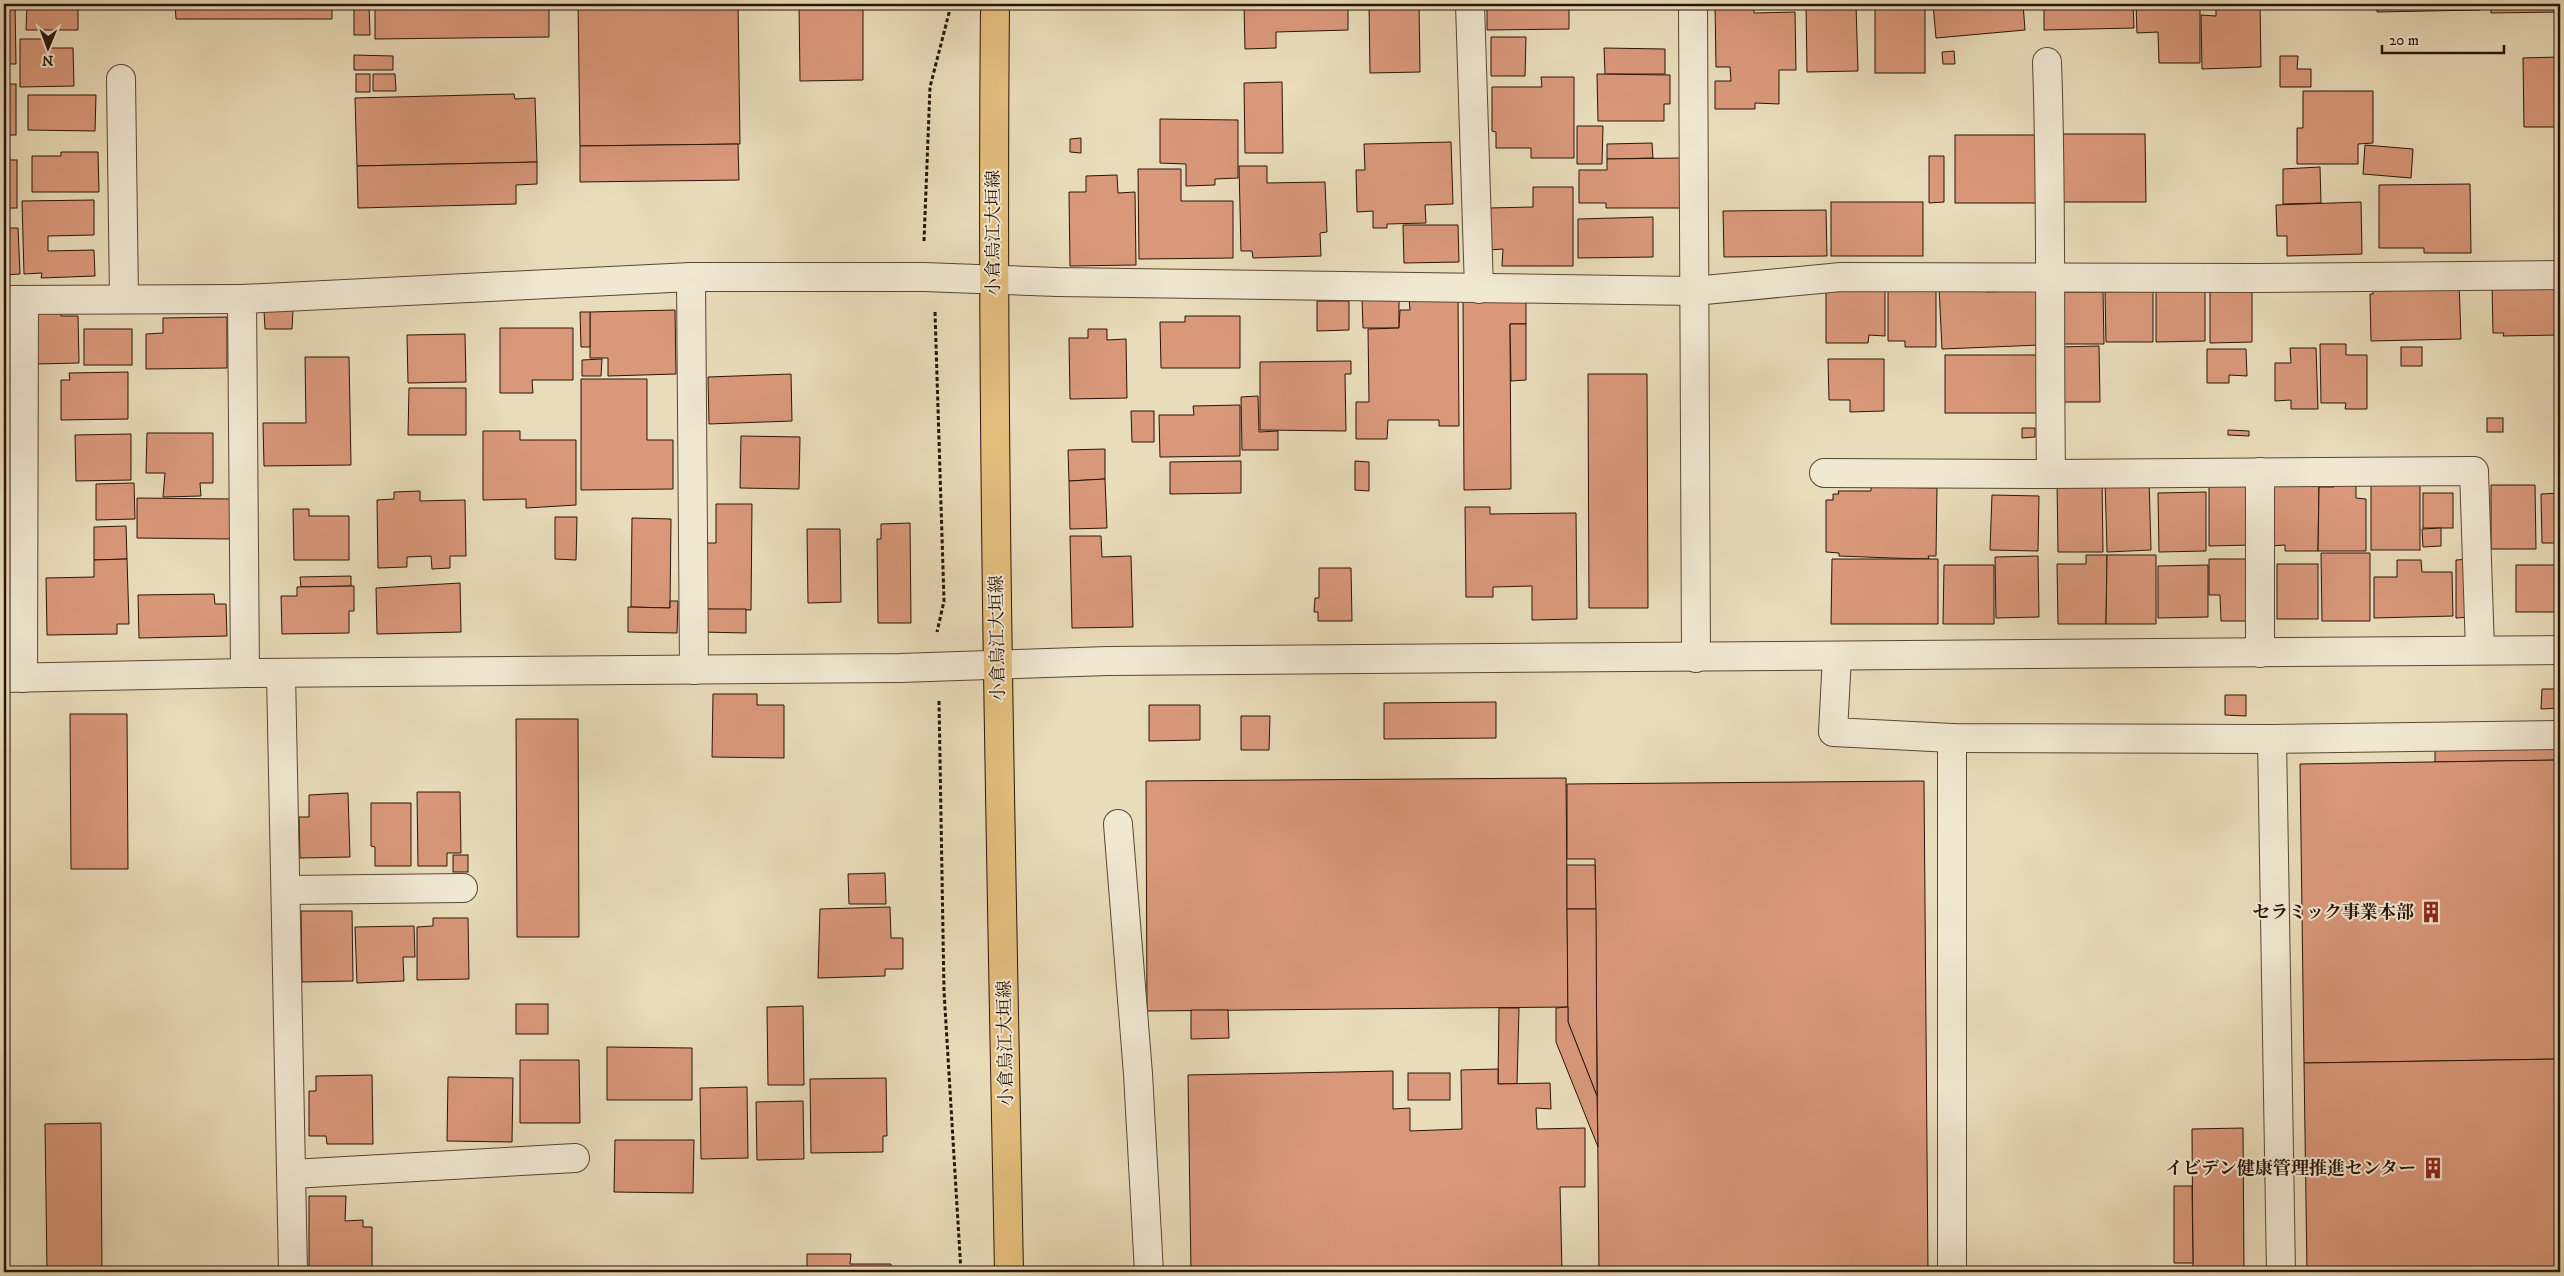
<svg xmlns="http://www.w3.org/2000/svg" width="2564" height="1276" font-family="'IM FELL DW Pica','Noto Serif JP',serif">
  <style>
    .building { fill: #da987b; stroke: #2a1408 }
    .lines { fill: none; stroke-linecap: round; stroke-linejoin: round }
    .minor-casing { stroke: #5a4634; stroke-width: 30 }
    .major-casing { stroke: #2a1408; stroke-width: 30 }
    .path { stroke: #2a1408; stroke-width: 3; stroke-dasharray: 4 2.5; stroke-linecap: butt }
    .minor { stroke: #f1e8d2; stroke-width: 28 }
    .major { stroke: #e4be7d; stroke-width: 28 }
    .labels { text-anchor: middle; stroke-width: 4; stroke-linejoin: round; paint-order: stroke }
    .street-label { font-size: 18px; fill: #2a1408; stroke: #f1e8d2 }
    .poi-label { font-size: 18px; font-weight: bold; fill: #2a1408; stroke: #f1e8d2; text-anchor: end }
  </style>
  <rect width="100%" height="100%" fill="#e9dcba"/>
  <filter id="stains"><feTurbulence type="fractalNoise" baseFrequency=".004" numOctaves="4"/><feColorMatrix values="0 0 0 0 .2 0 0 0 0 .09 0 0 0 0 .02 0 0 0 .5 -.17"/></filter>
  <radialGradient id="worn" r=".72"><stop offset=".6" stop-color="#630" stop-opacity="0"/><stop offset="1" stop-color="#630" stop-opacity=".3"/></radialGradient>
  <g class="building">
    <path d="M4 4H15L16 64H4Z"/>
    <path d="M27 4H78V30H26Z"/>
    <path d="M175 4H332V19H176Z"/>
    <path d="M375 4H549V37L375 39Z"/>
    <path d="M578 4H738L740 144 580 146Z"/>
    <path d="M799 4H863V80L800 81Z"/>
    <path d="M1244 4H1348V30L1276 32V48L1245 49Z"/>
    <path d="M1369 4H1419L1420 72 1370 73Z"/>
    <path d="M1487 4H1569V29L1487 30Z"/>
    <path d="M1715 4H1754V13L1795 12 1796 70H1779V104L1755 103V109H1715V81H1731L1730 67H1716Z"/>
    <path d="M1806 4H1856L1858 71 1807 72Z"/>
    <rect x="1875" y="4" width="50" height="69"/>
    <path d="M1933 4H2023L2025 30 1936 38Z"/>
    <path d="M2044 4H2133L2134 28 2044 30Z"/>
    <path d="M2136 4H2200V63H2159L2158 32 2137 33Z"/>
    <path d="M2216 4H2260L2261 67 2202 69 2201 15 2216 16Z"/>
    <path d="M2377 4H2480V10L2377 12Z"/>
    <path d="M2491 4H2560V12L2491 13Z"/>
    <path d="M369 6 370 35H354V7Z"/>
    <path d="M1491 37H1526L1525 76H1491Z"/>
    <path d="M20 39H50V48H73L74 86 20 87Z"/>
    <path d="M1604 48 1665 49V74H1605Z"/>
    <path d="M1954 51 1955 64H1943L1942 52Z"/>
    <path d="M354 55 393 56V70H354Z"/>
    <path d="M2280 56H2298L2297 69H2311V87H2280Z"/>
    <path d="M2560 57V127H2524L2523 58Z"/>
    <rect x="356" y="74" width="14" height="18"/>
    <path d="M373 74H395L396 91H373Z"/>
    <path d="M1597 74 1670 75V104H1664V121H1598Z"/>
    <path d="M1541 77H1574V158H1531V148H1496V132L1492 131V87H1542Z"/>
    <path d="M1282 82 1283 153H1245L1244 83Z"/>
    <rect x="4" y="84" width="12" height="51"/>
    <path d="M2303 91H2373V143L2358 144V164H2297V128H2303Z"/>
    <path d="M514 94 515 99 535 98 537 162 357 166 355 98Z"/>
    <path d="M28 95H96L95 131 28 130Z"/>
    <path d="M1160 119 1238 120V178L1215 179V185L1186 186V164L1160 163Z"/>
    <path d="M1577 126H1603L1602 164H1577Z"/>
    <path d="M2054 134H2145L2146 202H2054Z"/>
    <rect x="1955" y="135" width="92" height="68"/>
    <path d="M1081 138V153L1070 152V139Z"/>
    <path d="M1451 142 1453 204 1425 205 1426 223 1387 224V228H1373V211L1357 212 1356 170H1365L1364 144Z"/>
    <path d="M1652 143 1653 158 1607 159V144Z"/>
    <path d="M738 144 739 180 580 182V146Z"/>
    <path d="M2365 145 2413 149 2411 178 2363 174Z"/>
    <path d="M61 152H98L99 192H32V156H61Z"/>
    <path d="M1929 156H1944V202L1929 203Z"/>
    <path d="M1680 158 1681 208H1606V203H1579V170H1607V159Z"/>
    <rect x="4" y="160" width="13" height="48"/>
    <path d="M537 162V184L516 185V204L358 208 357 166Z"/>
    <path d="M1239 166H1267V183L1325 182 1327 232 1320 233 1321 256 1253 258 1252 251H1241Z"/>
    <path d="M2320 167 2321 203 2283 204V169Z"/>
    <path d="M1138 169H1181V201H1233V258L1139 259Z"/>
    <path d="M1117 175 1118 193 1135 192 1136 265 1070 266 1069 192H1086V176Z"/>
    <path d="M2470 184 2471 253H2424V248H2379V185Z"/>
    <path d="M1533 187H1573V266H1502L1503 249 1489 250V208L1533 207Z"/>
    <path d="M94 200V235L48 236V251L94 250 95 276 41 278 42 273 24 274 22 201Z"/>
    <rect x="1831" y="202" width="92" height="54"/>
    <path d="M2361 202 2362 254 2287 256V236H2277L2276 205Z"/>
    <path d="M1826 210 1827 256 1724 257 1723 211Z"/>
    <path d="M1653 217V257L1578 258V219Z"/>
    <path d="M4 219H8V228H18L20 274 4 275Z"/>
    <path d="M1403 225H1458L1459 262 1404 263Z"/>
    <path d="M2459 282 2461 339 2371 341 2370 294H2373V288Z"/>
    <path d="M1826 283 1885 286V336L1869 335 1868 343H1826Z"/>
    <path d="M2038 283 2040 345 1942 349 1939 287 1986 285V292L2017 291Z"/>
    <path d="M2210 283H2252V342L2210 343Z"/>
    <path d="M2560 283V335L2503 336 2504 333H2493L2492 284Z"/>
    <path d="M1888 285H1936V347H1905V341H1888Z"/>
    <path d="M2205 289V341L2156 342V290Z"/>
    <path d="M2153 291V342H2106L2105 292Z"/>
    <path d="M2056 292H2103L2104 344H2055Z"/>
    <path d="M1463 294 1526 301V324H1510L1511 489 1464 490Z"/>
    <path d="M1362 298H1399V328H1363Z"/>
    <path d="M1409 299H1458L1459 426H1439V420H1388L1387 439H1356V402H1369L1368 329 1399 328 1400 310H1410Z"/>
    <path d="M1317 301H1349V330L1317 331Z"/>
    <path d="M47 306H60L61 316H78L79 363 36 364 35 318Z"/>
    <path d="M293 310 292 329H265L264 311Z"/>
    <path d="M675 310 676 374 608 376V358H590V312Z"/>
    <path d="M580 312H590V347H581Z"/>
    <path d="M1185 316H1240V368H1161L1160 322H1185Z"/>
    <path d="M227 317V368L146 369V334L163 333V318Z"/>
    <path d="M1510 324H1526V380L1511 381Z"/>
    <path d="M500 328H573V380H532L533 393H500Z"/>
    <rect x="84" y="329" width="48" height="36"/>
    <path d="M1088 329H1107V340L1126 339 1127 398 1070 399 1069 338H1088Z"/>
    <path d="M465 334 466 382 408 383 407 335Z"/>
    <path d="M2320 344H2346V355H2367V409H2345L2346 403H2321Z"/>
    <path d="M2099 346 2100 402H2058V347Z"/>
    <rect x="2401" y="347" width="21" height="19"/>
    <path d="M2290 348H2316L2318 409H2291V400L2275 401V363H2291Z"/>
    <path d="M2207 349H2246L2247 376 2229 375V383H2207Z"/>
    <rect x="1945" y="355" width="98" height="58"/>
    <path d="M305 357H349L351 465 264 466 263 423H306Z"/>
    <path d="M602 359 601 376H582V360Z"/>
    <path d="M1828 359H1884V411L1850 412V400H1829Z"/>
    <path d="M1351 361V374H1345L1346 431 1260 430V362Z"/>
    <path d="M128 372V419L61 420V380H70L69 373Z"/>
    <path d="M791 374 792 421 709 424 708 377Z"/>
    <path d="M1588 374H1647L1648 608H1589Z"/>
    <path d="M581 379H647V440H673V489L581 490Z"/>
    <path d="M409 388H466V435H408Z"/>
    <path d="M1258 396 1259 432 1278 431V450H1242L1241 397Z"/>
    <path d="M1240 405V456L1160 457 1159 415H1194L1193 406Z"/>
    <path d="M1131 411H1154V442H1132Z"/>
    <rect x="2487" y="418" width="16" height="14"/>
    <path d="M2022 428H2035V437L2022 438Z"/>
    <path d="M2228 430 2249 431V436L2228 435Z"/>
    <path d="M483 431H520V440H576V505L526 508V499L483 500Z"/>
    <path d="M147 433H213V483H200L201 496 163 497 165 473H146Z"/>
    <path d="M131 434V480L76 481 75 435Z"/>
    <path d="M741 436 800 437 799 489 740 488Z"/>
    <path d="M1105 449V479L1069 481 1068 450Z"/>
    <path d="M1241 461V493L1170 494V462Z"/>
    <path d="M1355 461 1369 462V491L1355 490Z"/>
    <path d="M2149 478 2151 550 2107 552 2105 479Z"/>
    <path d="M1105 479 1107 528 1070 529 1069 481Z"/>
    <path d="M2057 480H2102L2103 552H2058Z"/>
    <path d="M2209 480H2251V545L2209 546Z"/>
    <path d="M2270 480H2319L2318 551H2285V545L2270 546Z"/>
    <path d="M134 483 135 519 96 520V484Z"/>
    <path d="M2334 483 2356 486V498L2366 499V551H2318L2319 487H2334Z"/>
    <rect x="2371" y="484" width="49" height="66"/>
    <path d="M2491 485H2535L2536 549H2491Z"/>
    <path d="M1871 487 1937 488 1936 556H1928L1929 559 1892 558 1839 556V553L1826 552V500H1833V494H1839L1838 491H1871Z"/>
    <path d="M420 491V501L465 500 466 556H450V568L432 569 431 556 407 557V567L378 568 377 500 394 499V492Z"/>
    <path d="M2206 492V551L2159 552 2158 493Z"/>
    <rect x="2423" y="493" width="30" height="35"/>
    <path d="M2560 493V543H2542L2541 494Z"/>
    <path d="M1992 495 2039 496 2038 551 1990 550Z"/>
    <path d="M137 498 230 499V539L137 538Z"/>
    <path d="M716 504H752L751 610 700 609 701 543H716Z"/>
    <path d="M1465 507H1490V514L1576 513 1577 619 1532 620V586L1493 587V597H1466Z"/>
    <path d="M293 509H309V516H349V560H294Z"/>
    <path d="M555 517H577L576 560 555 559Z"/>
    <path d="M632 518 671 519 670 608 631 607Z"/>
    <path d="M910 523 911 623H878L877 539H881V524Z"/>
    <path d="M126 526 127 559 94 560V527Z"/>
    <path d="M2441 528V546L2423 547 2422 529Z"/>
    <path d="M807 529H840L841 602 808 603Z"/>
    <path d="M1070 536H1101L1102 557 1131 556 1133 627 1072 628Z"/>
    <path d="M2321 553H2370V621H2322Z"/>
    <path d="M2086 555H2107L2106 624H2058L2057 564H2086Z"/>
    <path d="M2107 555H2156V624H2106Z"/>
    <path d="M2038 556 2039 617 1996 618 1995 557Z"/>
    <path d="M127 559 129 624H117V634L47 635 46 578 94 577V560Z"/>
    <path d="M1832 559H1938V624H1831Z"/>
    <path d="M2209 559H2253V621H2221L2220 595H2209Z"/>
    <path d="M2470 559V617L2456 618V560Z"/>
    <path d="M2397 560H2421L2422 572H2452L2453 616 2374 618V577H2397Z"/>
    <rect x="2277" y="564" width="41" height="55"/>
    <path d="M1944 565H1994V624H1943Z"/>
    <path d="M2208 565V617L2158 618V566Z"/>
    <rect x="2516" y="565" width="44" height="47"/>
    <path d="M1319 568H1351L1352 621H1318V612H1314L1315 598H1319Z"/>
    <path d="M351 576V586L301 587 300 577Z"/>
    <path d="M460 583 461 632 377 634 376 588Z"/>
    <path d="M354 586V611H349V633L282 634 281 596H297V587Z"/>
    <path d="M214 594 215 604H226L227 636 139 638 138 595Z"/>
    <path d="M4 598H6L7 641H4Z"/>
    <path d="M670 601H678L677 633 628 632V607L670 608Z"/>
    <path d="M703 609H746V633L702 632Z"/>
    <path d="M2542 689H2560V708L2541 709Z"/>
    <path d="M713 694H757V705H784V758L712 757Z"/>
    <path d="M2225 695H2246V716L2225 715Z"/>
    <path d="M1496 702V738L1384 739V703Z"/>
    <path d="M1149 705H1200V740L1149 741Z"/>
    <path d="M70 714H127L128 869H71Z"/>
    <path d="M1241 716H1270L1269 750H1241Z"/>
    <path d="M516 719H578L579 937H517Z"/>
    <path d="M2560 740V760L2435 762V742Z"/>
    <path d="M2560 760V1059L2304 1063 2300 764Z"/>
    <path d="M1566 778 1568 1007 1147 1011 1146 781Z"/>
    <path d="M1924 781 1928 1272H1599L1595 859H1567V784Z"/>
    <path d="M417 792H460L461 853H447V866H418Z"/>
    <path d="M348 793 350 857 300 858 299 817H309V795Z"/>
    <path d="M371 803H411V866H375V847L371 846Z"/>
    <rect x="453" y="855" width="15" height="17"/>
    <path d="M1567 865H1595L1596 909H1567Z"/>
    <path d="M885 873 886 904H849L848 874Z"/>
    <path d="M890 907 891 938H903V969H885V976L818 978 820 909Z"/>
    <path d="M1567 909H1596L1597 1096 1568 1022Z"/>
    <path d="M301 911H352L353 981 302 982Z"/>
    <path d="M433 918H468L469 979 417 980V927L433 926Z"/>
    <path d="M414 926 415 957H403L404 981 357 983 355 927Z"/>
    <rect x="516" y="1004" width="32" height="30"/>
    <path d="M803 1006 804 1085H768L767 1007Z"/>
    <path d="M1568 1007V1022L1597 1096 1598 1147 1556 1042V1008Z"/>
    <path d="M1499 1008H1519L1517 1084H1498Z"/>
    <path d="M1191 1010H1228L1229 1038 1191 1039Z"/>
    <path d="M607 1047 692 1048V1100H607Z"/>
    <path d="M2560 1059V1272H2307L2304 1063Z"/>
    <path d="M520 1060H579L580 1123H520Z"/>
    <path d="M1498 1069V1084L1550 1083 1551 1109 1536 1108 1537 1129 1585 1128V1187H1560L1562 1272H1191L1188 1075 1393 1071V1109L1410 1108V1131L1462 1129 1461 1070Z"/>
    <rect x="1408" y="1073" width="42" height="27"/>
    <path d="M372 1075 373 1144H327L326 1136H309V1091H316V1076Z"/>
    <path d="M448 1077 513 1078 512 1142 447 1141Z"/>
    <path d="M886 1078 887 1136H883V1152L811 1153 810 1079Z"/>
    <path d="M747 1087 748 1158 701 1159 700 1088Z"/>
    <path d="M803 1101 804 1159 757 1160 756 1102Z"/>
    <path d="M101 1123 102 1272H47L45 1124Z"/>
    <path d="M2243 1128 2244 1272H2193L2192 1129Z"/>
    <path d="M615 1140H694L693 1193 614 1192Z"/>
    <path d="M2174 1186H2192L2193 1263H2174Z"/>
    <path d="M309 1196H346L345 1221 363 1220V1227H372V1272H309Z"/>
    <path d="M807 1254H851L850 1264H891V1272H807Z"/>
  </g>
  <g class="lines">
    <g class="minor-casing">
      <g id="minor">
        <path d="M1470 4 1479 289"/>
        <path d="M1693 4 1696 658"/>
        <path d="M2047 62C2052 199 2049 337 2051 474"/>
        <path d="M121 79 124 299"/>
        <path d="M691 277 694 670"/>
        <path d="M4 300 242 299"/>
        <path d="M1824 473 2051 474 2474 471 2480 650"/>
        <path d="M2260 653V472"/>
        <path d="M1837 656 1833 732 1952 738 2272 739 2560 735"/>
        <path d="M245 673 242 299 691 277H924L1057 282 1694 291 1841 277 2259 278 2560 275"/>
        <path d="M281 673 293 1272"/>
        <path d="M4 678 245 673 900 668 1108 661 2560 650"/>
        <path d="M23 678 24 300"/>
        <path d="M2272 739 2281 1272"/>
        <path d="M1118 824 1138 1074 1149 1272"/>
        <path d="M286 890 463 888"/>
        <path d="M292 1174 575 1158"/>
        <path d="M1952 1272V738"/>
      </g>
    </g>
    <g class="major-casing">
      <path id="major" d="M995 4C991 427 1001 849 1009 1272"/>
    </g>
    <g class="path">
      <path d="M924 241 930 87 949 13V4"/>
      <path d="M935 312 944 601 937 632"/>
      <path d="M939 701 944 991 961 1272"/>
    </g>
    <use href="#minor" class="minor"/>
    <use href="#major" class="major"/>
  </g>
  <defs>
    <g id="building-bare" transform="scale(1.725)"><path d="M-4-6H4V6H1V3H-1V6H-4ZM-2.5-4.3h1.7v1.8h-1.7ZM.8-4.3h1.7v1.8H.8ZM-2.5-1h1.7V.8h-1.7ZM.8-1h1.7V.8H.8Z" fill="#8f2418" stroke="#f1e8d2" stroke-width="2.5" paint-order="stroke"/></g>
  </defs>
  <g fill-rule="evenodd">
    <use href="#building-bare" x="2431" y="912"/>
    <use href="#building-bare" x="2433" y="1168"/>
  </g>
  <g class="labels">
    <g class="street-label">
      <text transform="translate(993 233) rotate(-90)" y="6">小倉烏江大垣線</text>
      <text transform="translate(997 638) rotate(-91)" y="6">小倉烏江大垣線</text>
      <text transform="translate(1005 1043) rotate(-91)" y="6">小倉烏江大垣線</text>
    </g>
    <g class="poi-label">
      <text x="2414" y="918">セラミック事業本部</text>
      <text x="2416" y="1174">イビデン健康管理推進センター</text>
    </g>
  </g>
  <rect width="2564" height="1276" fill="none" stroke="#e9dcba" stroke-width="20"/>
  <rect x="5" y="5" width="2554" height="1266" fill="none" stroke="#2a1408" stroke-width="2.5"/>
  <rect x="10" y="10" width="2544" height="1256" fill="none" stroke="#2a1408"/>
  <g transform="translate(48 48) rotate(181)" stroke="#f1e8d2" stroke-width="4" paint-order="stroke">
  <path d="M0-4L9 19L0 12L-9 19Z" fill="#2a1408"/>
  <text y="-8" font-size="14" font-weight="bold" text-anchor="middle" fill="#2a1408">N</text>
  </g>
  <path d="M2382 45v8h122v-8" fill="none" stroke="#2a1408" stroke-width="2.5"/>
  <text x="2389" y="45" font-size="15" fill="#2a1408" stroke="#f1e8d2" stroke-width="4" paint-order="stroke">20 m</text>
  <rect width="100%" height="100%" filter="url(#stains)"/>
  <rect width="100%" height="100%" fill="url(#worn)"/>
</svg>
